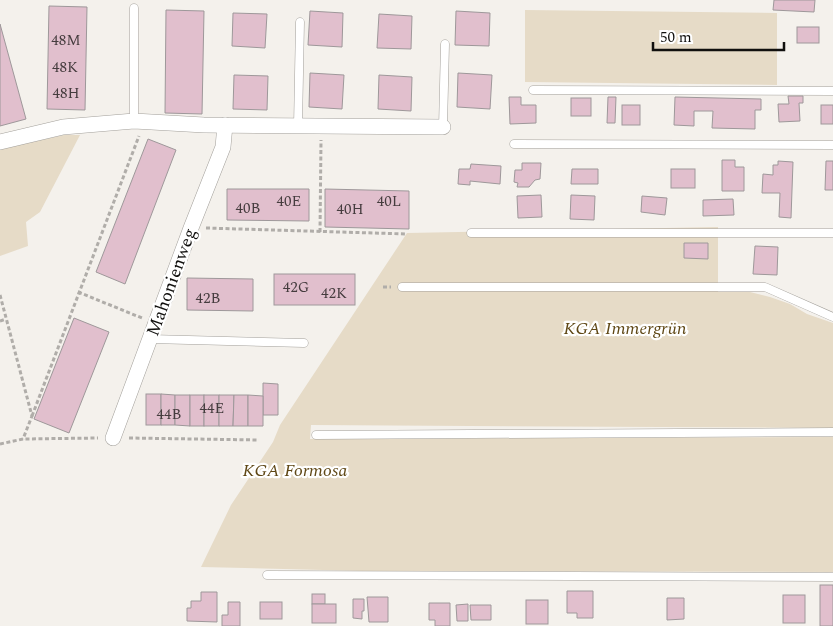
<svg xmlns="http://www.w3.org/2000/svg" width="833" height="626" font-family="Spectral,serif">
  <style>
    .green { fill: #e6dbc7 }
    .building { fill: #e1bfcd; stroke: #9e989a }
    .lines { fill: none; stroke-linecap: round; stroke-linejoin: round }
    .service-casing { stroke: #a3a09b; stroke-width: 9 }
    .minor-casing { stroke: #a3a09b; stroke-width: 16 }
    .path { stroke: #b0ada9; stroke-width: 3; stroke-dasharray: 4 2.5; stroke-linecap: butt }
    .service { stroke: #fff; stroke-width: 8 }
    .minor { stroke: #fff; stroke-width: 15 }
    .labels { text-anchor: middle; stroke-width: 4.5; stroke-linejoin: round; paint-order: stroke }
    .number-label { font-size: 15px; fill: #453c3e }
    .street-label { font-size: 18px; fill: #11100e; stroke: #fff }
    .park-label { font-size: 18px; font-style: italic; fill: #5f4715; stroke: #fff }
  </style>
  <rect width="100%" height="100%" fill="#f4f1ec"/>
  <g class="green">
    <path d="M525 10 777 13V85L525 82Z"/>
    <path d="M64 135H80L40 212 26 222 28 246 0 256V149Z"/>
    <path d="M718 227V292H750L770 297 790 304 807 314 833 323V428L311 425 310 439 833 437V572L362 571 201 567 231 505 273 442 280 425 407 233Z"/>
  </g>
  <g class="building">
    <path d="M774 0H815L814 12 773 10Z"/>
    <path d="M49 6 87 7 85 110 47 109Z"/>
    <path d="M166 10 204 11 202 114 165 113Z"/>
    <path d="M310 11 343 13 342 47 308 45Z"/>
    <path d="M456 11 490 13 489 46 455 45Z"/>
    <path d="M233 13 267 14 265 48 232 46Z"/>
    <path d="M379 14 412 16 411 49 377 48Z"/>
    <path d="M0 24 26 119 0 126Z"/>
    <rect x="797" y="27" width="22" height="16"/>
    <path d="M310 73 344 75 342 109 309 107Z"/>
    <path d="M458 73 492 75 490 109 457 107Z"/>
    <path d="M234 75 268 76 267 110 233 109Z"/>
    <path d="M379 75 412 77 411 111 378 109Z"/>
    <path d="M788 96H803V103H799L800 121 779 122 778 104H789Z"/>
    <path d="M509 97H521V105H536V123L510 124Z"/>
    <path d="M608 97H616L615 123H607Z"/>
    <path d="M675 97 761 99V110H755V129L712 128 713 111H694V126L674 125Z"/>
    <rect x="571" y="98" width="20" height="18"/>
    <rect x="622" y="105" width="18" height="20"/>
    <rect x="821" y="105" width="12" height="19"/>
    <path d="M148 139 176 150 125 284 96 272Z"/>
    <path d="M722 160H735V167H744V191H722Z"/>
    <path d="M778 161 793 162 791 218 779 217 780 193H762L763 174 773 175V165H778Z"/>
    <path d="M826 161H833V190H825Z"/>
    <path d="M522 163H541L540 179 535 180 529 187H517L518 183 514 182 515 170H522Z"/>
    <path d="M471 164 501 166 500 184 470 181V185L458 184 459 169H470Z"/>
    <path d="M572 169H598V184H571Z"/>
    <rect x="671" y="169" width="24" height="19"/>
    <path d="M227 189H309V221L227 220Z"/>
    <path d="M325 189 409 191V229L325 227Z"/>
    <path d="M541 195 542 217 518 218 517 196Z"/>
    <path d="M571 195 595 196 594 220 570 219Z"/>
    <path d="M642 196 667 198 665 215 641 212Z"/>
    <path d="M733 199 734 215 703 216V200Z"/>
    <path d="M684 243H708V259L684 258Z"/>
    <path d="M755 246 778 247 777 275 753 274Z"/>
    <rect x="274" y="274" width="81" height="31"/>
    <path d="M187 278 253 279V311L187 310Z"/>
    <path d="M74 318 109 332 69 433 34 419Z"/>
    <path d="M263 383 278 384V415H263Z"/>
    <rect x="146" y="394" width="15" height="31"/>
    <path d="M161 394 175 395V425H161Z"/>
    <path d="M175 395H190V426L175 425Z"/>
    <rect x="190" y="395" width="14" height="31"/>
    <rect x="204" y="395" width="15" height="31"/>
    <path d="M219 395H234L233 426H219Z"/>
    <path d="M234 395H248V426H233Z"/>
    <path d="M248 395 263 396V426H248Z"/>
    <rect x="820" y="585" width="13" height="41"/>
    <path d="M567 591H593V618H577V613H567Z"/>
    <path d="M201 592H217V622L187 621V608H191V601H201Z"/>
    <rect x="312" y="594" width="13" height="10"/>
    <rect x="783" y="595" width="22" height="28"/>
    <path d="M367 597H388V622H369Z"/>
    <path d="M667 598H684V619L667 620Z"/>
    <path d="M353 599H364V611H362V619L353 618Z"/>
    <rect x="526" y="600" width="22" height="24"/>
    <path d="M228 602H240V626H222V615H228Z"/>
    <rect x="260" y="602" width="22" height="17"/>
    <path d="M429 603H450V626H435V620H429Z"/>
    <rect x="312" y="604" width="24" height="19"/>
    <path d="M468 604V621H457L456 605Z"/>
    <path d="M470 605H491V620H471Z"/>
  </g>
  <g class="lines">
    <g class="service-casing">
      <g id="service">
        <path d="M134 8V121"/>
        <path d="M533 90 833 91"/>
        <path d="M298 126 300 22"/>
        <path d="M443 127 445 44"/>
        <path d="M514 144 833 145"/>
        <path d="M471 233H833"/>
        <path d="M402 287H765L833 317"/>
        <path d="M150 339 304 343"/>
        <path d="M316 435 833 432"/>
        <path d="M267 575 833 577"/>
      </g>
    </g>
    <g class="minor-casing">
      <g id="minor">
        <path d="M0 142 63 127 134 121 204 125 443 127"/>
        <path d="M113 438 191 228 223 147 225 125"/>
      </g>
    </g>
    <g class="path">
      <path d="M206 228 407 234"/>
      <path d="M320 232 321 140"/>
      <path d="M383 287H391"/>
      <path d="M78 292 142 318"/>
      <path d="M0 295 32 416 23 439"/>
      <path d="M0 321 6 319"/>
      <path d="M32 416 139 136"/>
      <path d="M129 438 259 440"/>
      <path d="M0 444 23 439 98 438"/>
    </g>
    <use href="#service" class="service"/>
    <use href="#minor" class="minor"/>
  </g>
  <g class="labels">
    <g class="number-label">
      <text x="66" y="45">48M</text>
      <text x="65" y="72">48K</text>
      <text x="66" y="98">48H</text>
      <text x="289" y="206">40E</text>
      <text x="389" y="206">40L</text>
      <text x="248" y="213">40B</text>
      <text x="350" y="214">40H</text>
      <text x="296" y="292">42G</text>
      <text x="334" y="298">42K</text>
      <text x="208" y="303">42B</text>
      <text x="212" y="413">44E</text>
      <text x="169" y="419">44B</text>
    </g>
    <g class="street-label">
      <text transform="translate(171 282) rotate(-70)" y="6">Mahonienweg</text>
    </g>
    <g class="park-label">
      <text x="625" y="334">KGA Immergrün</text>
      <text x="295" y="476">KGA Formosa</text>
    </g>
  </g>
  <path d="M653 42v8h131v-8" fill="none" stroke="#11100e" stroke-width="2.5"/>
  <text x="660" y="42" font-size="15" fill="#11100e" stroke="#ffffff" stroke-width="4" paint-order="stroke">50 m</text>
</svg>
